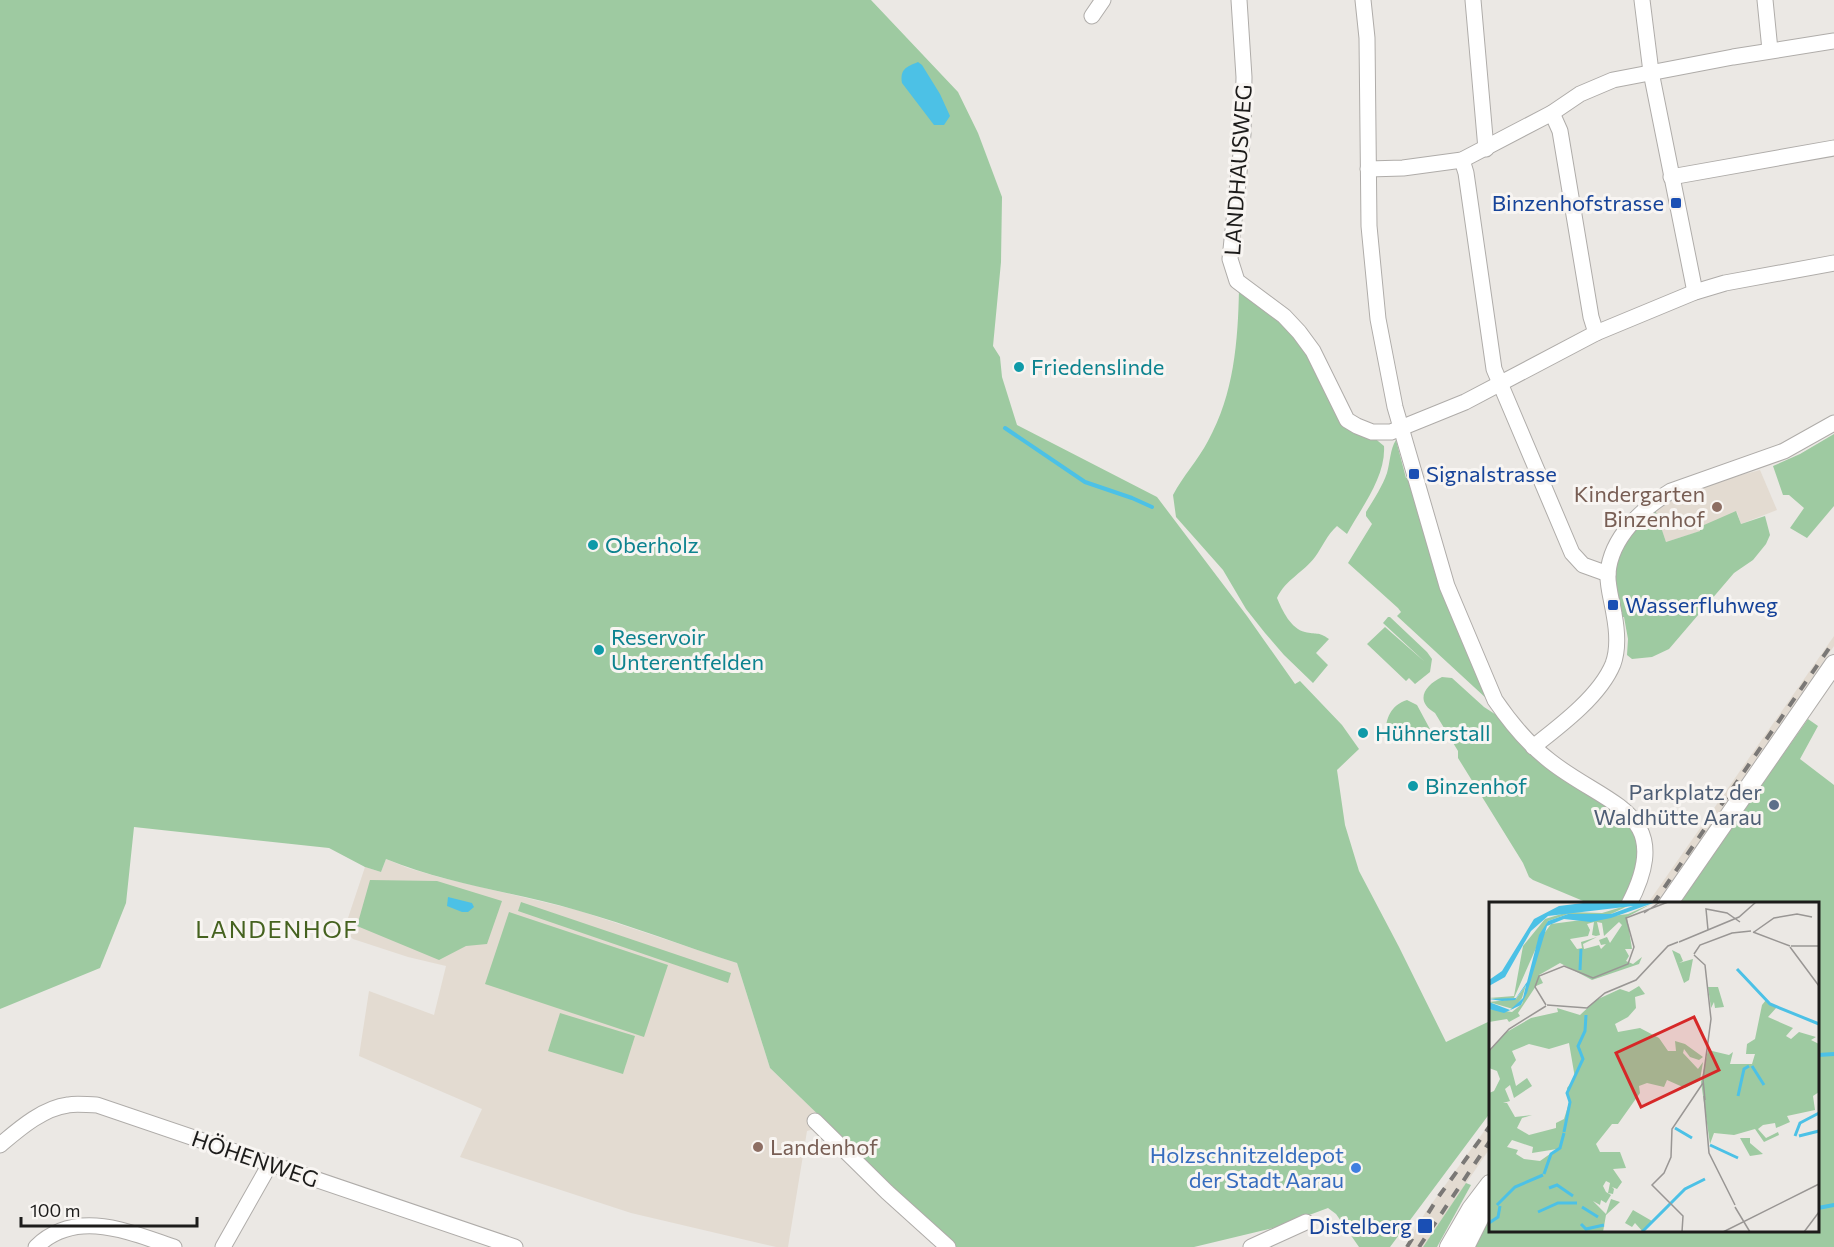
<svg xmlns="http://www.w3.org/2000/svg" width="1834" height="1247" font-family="Commissioner,sans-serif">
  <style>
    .built { fill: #e3dbd1 }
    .green { fill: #9ecaa1 }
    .water { fill: #4cc1e6 }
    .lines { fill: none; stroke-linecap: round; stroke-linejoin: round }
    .stream { stroke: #4cc1e6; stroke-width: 4 }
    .minor-casing { stroke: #afaca9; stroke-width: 17 }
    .major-casing { stroke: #afaca9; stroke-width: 20 }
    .minor { stroke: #fff; stroke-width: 15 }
    .major { stroke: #fff; stroke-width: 18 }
    .rail { stroke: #7a7876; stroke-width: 4; stroke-dasharray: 10 10; stroke-linecap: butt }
    .transit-dot { fill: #1a4fb4; stroke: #f8f5f2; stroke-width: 2 }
    .culture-dot { fill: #0f9aa8; stroke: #f8f5f2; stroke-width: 2 }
    .education-dot { fill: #8d6e63; stroke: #f8f5f2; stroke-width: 2 }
    .service-dot { fill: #5c6f8a; stroke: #f8f5f2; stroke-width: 2 }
    .shop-dot { fill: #3f7fe0; stroke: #f8f5f2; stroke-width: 2 }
    .labels { text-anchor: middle; stroke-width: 6; stroke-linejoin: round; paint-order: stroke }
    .street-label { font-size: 22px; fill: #1d1c1b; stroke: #f8f5f2 }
    .transit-label { font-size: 22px; fill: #164399; stroke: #f8f5f2; text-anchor: end }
    .culture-label { font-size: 22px; fill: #0d838f; stroke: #f8f5f2; text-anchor: start }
    .education-label { font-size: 22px; fill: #785e54; stroke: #f8f5f2; text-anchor: end }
    .service-label { font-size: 22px; fill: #4e5e75; stroke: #f8f5f2; text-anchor: end }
    .shop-label { font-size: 22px; fill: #366cbe; stroke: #f8f5f2; text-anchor: end }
    .neighbourhood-label { font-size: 24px; letter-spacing: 1.5px; fill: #45621f; stroke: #f8f5f2 }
    .inset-river { fill: none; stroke: #4cc1e6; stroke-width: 3 }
    .inset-road { fill: none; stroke: #999694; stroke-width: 1.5 }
    .view { fill: #d62828; fill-opacity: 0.15; stroke: #d62828; stroke-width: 3 }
    .inset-edge { fill: none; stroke: #1d1c1b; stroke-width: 3 }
  </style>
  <rect width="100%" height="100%" fill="#ebe8e4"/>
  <g class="built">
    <path d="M1760 470 1777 510 1741 524 1737 512 1701 531 1666 542 1655 509 1679 494 1715 482Z"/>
    <path d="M1834 636V646L1699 842 1656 903H1648Z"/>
    <path d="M386 859 408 868 439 877 577 910 737 963 770 1068 829 1125 807 1131 788 1247H776L631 1213 460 1157 482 1109 359 1056 369 991 434 1015 446 966 408 957 353 939 344 930 365 867 381 872Z"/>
    <path d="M1490 1123V1148L1423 1247H1405L1425 1213Z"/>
  </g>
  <g class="green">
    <path d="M0 0H871L958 92 978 133 1002 197 1001 262 993 346 1000 357 1002 377 1017 425 1157 497 1247 616 1295 684 1300 681 1342 725 1359 749 1337 770 1345 825 1359 871 1399 947 1446 1042 1490 1021V1091L1489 1093 1490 1113 1390 1247H1359L1336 1214 1328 1208 1277 1227 1194 1247H955L770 1068 737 963C683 946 630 925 576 910 513 892 447 884 386 859L381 872 365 867 329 848 134 827 126 903 100 968 0 1009Z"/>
    <path d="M1242 287 1301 342 1332 403 1384 446C1386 477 1361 508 1347 534L1337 526C1327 535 1323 546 1315 557 1304 572 1285 580 1277 598 1282 610 1291 629 1305 632 1316 635 1318 631 1329 639L1316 653 1328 665 1313 683 1284 655 1265 633 1246 609 1223 570 1176 517 1173 495C1183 476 1198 460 1208 441 1234 394 1238 341 1239 289Z"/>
    <path d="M1834 434V506L1807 538 1790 528 1804 508 1789 495H1783L1773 466 1800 454Z"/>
    <path d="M1396 440 1406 478H1410L1487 699 1397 616 1401 612 1398 608 1348 563 1372 524 1366 516V512C1374 499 1382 487 1387 473 1390 463 1390 449 1396 440Z"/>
    <path d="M1655 509 1666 542 1700 531V528L1704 525 1736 511 1741 524 1765 516 1770 535 1766 544 1753 560 1734 573 1669 649 1652 657 1632 659 1627 655 1628 639 1624 617H1620C1612 559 1613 550 1655 509Z"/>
    <path d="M1388 617H1390L1427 652 1432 659 1430 672 1415 684 1409 678 1406 681 1367 644 1385 627 1425 662 1383 623Z"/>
    <path d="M1442 677 1452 678 1484 707 1501 718 1620 814 1636 836 1639 852 1638 866 1626 896 1621 903H1588L1533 880 1529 877 1523 863 1458 758V751L1435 713C1414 701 1425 685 1442 677Z"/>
    <path d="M1407 700 1417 705 1431 731 1414 742 1403 725 1386 734C1385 719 1391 705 1407 700Z"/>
    <path d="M1808 719 1818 726 1800 759 1834 785V1247H1474L1490 1213V1230H1818V904L1678 903Z"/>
    <path d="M370 880 437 881 502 901 487 944 466 946 439 960 357 926Z"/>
    <path d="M521 902 731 973 728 983 518 911Z"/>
    <path d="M509 912 668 965 644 1037 485 984Z"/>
    <path d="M560 1013 635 1036 623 1074 548 1051Z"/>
    <path d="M1466 1183 1471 1185 1437 1247H1423Z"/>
  </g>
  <g class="water">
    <path d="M918 62 922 65 940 94 950 116 944 125H934L902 83C900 69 906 67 918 62Z"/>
    <path d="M448 897 472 903 474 907 468 912H462L447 906Z"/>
  </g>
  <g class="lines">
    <g class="stream">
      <path d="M1005 428 1085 482 1132 498 1152 507"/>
      <path d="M1818 1055 1834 1054"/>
      <path d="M1818 1208 1834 1205"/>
    </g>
    <g class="minor-casing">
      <g id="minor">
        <path d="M1239 0 1244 77 1243 134 1230 259 1237 281 1284 316 1299 332 1313 351 1347 420 1357 426 1372 432H1391L1465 402 1596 333 1695 292 1725 283 1834 263"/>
        <path d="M1363 0 1367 38 1369 226 1378 319 1395 407 1447 586 1495 700C1510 722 1528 744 1550 761 1607 806 1677 812 1629 904"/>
        <path d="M1473 0 1486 149"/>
        <path d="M1642 0 1651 72 1695 292"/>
        <path d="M1765 0 1770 50"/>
        <path d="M1092 16 1103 0"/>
        <path d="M1552 113 1560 131 1591 317 1596 333"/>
        <path d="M1462 160 1466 173 1494 369 1572 553 1583 565 1608 574"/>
        <path d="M1368 169 1403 168 1462 160 1552 113 1580 94 1613 80 1733 57 1834 41"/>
        <path d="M1671 177 1834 148"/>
        <path d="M1533 747C1560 726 1600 696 1613 664 1619 648 1617 630 1614 614 1612 601 1607 585 1608 573 1611 537 1643 508 1671 491L1784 451 1834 423"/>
        <path d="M815 1121 887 1192 948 1247"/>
        <path d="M0 1145C19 1129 43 1108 68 1105 77 1103 87 1105 97 1105L515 1247"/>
        <path d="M36 1247C76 1208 129 1232 174 1247"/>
        <path d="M223 1247 270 1164"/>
        <path d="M1251 1247 1306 1222"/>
      </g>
    </g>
    <g class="major-casing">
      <g id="major">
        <path d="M1668 904 1834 664"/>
        <path d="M1449 1247 1471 1209 1490 1184"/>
        <path d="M1465 1247 1487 1203"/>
      </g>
    </g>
    <use href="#minor" class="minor"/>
    <use href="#major" class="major"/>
    <g class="rail">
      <path d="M1653 904 1834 641"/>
      <path d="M1407 1247 1439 1196 1490 1126"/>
      <path d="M1419 1247 1490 1141"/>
    </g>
  </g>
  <g class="transit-dot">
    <rect x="1670" y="197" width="12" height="12" rx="3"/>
    <rect x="1408" y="468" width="12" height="12" rx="3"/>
    <rect x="1607" y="599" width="12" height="12" rx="3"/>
    <rect x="1417" y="1218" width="16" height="16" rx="3"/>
  </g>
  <g class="culture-dot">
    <circle cx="1019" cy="367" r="6"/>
    <circle cx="593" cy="545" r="6"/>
    <circle cx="599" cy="650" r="6"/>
    <circle cx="1363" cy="733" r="6"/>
    <circle cx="1413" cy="786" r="6"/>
  </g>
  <g class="education-dot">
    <circle cx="1717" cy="507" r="6"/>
    <circle cx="758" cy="1147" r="6"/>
  </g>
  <circle class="service-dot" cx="1774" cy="805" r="6"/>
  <circle class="shop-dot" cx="1356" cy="1168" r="6"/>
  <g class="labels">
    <g class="street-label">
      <text transform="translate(1238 170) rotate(-86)" y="8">LANDHAUSWEG</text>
      <text transform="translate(255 1159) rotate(19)" y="8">HÖHENWEG</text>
    </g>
    <g class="transit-label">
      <text x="1664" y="211">Binzenhofstrasse</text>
      <text x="1426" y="482" text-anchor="start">Signalstrasse</text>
      <text x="1625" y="613" text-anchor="start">Wasserfluhweg</text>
      <text x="1412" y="1234">Distelberg</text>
    </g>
    <g class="culture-label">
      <text x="1031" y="375">Friedenslinde</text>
      <text x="605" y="553">Oberholz</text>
      <text x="611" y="645">Reservoir<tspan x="611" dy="25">Unterentfelden</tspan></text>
      <text x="1375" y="741">Hühnerstall</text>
      <text x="1425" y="794">Binzenhof</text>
    </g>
    <g class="education-label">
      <text x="1705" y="502">Kindergarten<tspan x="1705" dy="25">Binzenhof</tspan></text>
      <text x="770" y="1155" text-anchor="start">Landenhof</text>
    </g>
    <g class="service-label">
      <text x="1762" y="800">Parkplatz der<tspan x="1762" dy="25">Waldhütte Aarau</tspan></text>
    </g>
    <g class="shop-label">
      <text x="1344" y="1163">Holzschnitzeldepot<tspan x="1344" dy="25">der Stadt Aarau</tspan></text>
    </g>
    <g class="neighbourhood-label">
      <text x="277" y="938">LANDENHOF</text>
    </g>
  </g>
  <g transform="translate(1489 902)">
    <rect width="330" height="330" fill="#ebe8e4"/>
    <path d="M143 2 122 12H79L59 19 25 96 14 98 0 96 25 94 34 44 56 17 79 10 113 11ZM162 2 138 15 143 47H136L140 54 137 59 144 62 153 55 150 62 103 78 71 61 50 73 54 81 47 84 29 111 31 114 20 120 18 117 0 120V107L23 110 33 102 54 33 62 22 139 12ZM105 20 103 33 107 34 111 33 108 20 113 21 115 34 130 20 133 23 121 41 118 35 110 38 112 43 117 42 112 47 110 43 95 47 94 42 108 35 92 40 93 46 88 47 81 37 99 34 101 28 98 22ZM183 48 191 52 194 59 190 61 204 57 200 78 195 81ZM262 82 281 101 300 110 288 105 279 115 304 126 297 134 302 137 310 130 327 135 322 138 330 142V190L324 194 326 208 298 214 301 220 287 226 286 221 274 223 269 227 277 236 289 230 290 233 275 240 266 227 245 233 225 231 221 242 212 180 219 148 240 153 244 150 241 162H263L266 152H257L258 142 266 137 273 103 277 98ZM37 83 33 96 24 107 0 100 27 97ZM150 84 156 92 146 95 147 106 139 115 126 122 129 130 151 126 170 136 179 149H187L186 139 196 142 214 155 210 158 201 155 195 147 194 151 209 167 214 160 211 178 196 186 178 178 175 185 158 181 150 184 151 191 129 222H123L107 242 111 250H131L137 266 124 267 133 280 128 287 123 285 125 287 124 292 119 291 121 281 117 279 114 284 117 290 122 293 117 301 112 298 111 303 104 299 117 312 122 297 131 300 117 313 114 330H0V191L5 189 11 177 8 169 0 166V150L16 131 42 116 69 110 68 106 91 113 107 98 131 87 140 90ZM80 141 86 176 78 186 80 201 75 217 67 221V226L40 233 28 226 33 216 43 213 26 215 18 201H14L21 199 16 187 21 183 25 196 43 184 38 176 27 184 22 165 27 158 23 149 40 142 60 147ZM23 238 44 245 43 251 68 247 51 259 35 257 27 252 29 248 18 245ZM219 85H229L235 105 226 106 225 100 222 106ZM251 236H261V241L274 252 261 254ZM181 304 154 330 146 321 143 325 136 321 144 308 163 319Z" fill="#9ecaa1" fill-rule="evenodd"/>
    <path d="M102 0H167L122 16 102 20 75 17 58 24 38 91 32 103 15 111 0 107V100L21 108 34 96 37 83 26 98 13 99 0 97 27 96 38 80 50 33 59 19 79 12H122L144 4 59 14 42 29 16 75 0 84V78L13 69 45 17 70 4Z" fill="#4cc1e6"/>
    <path class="inset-river" d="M248 67 281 102 330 122M91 68 92 47M263 164 275 183M249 194 255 167 260 164M186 226 203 236M75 230 81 200 78 191 94 157 89 144 96 129 97 113M306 234 311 221 330 211M310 234 330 229M221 243 249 256M55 272 62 252 71 246 75 231M60 286 68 283 84 294M8 303 26 285 54 273M93 305 109 315M49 310 69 301H88M0 321 9 315 11 304M92 322 97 327 115 323M153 330 196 287 216 277"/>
    <path class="inset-road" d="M155 11 171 0M219 28 217 7 238 11 251 20M264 30 301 44M265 30 285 16 308 12 323 15M190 40 250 15 267 0M302 44H330M301 45 330 84M205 52 211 43 243 31 262 29M205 53 216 63 222 117 214 177 216 198M57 103 46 85 50 74 75 64 104 76 139 62 145 45 137 16 179 0M58 103 98 106 116 91 147 78 179 44 189 40M0 149 20 127 57 104M215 194 220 251 246 303M246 305 261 330M193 330 194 314 163 283 175 271 182 255 183 227 214 181M234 330 330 282M315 330 330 310"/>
    <path class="view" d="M205 115 230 168 152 205 127 151Z"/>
    <rect width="330" height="330" class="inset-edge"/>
  </g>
  <path d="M21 1217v9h176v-9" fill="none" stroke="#1d1c1b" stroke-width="3"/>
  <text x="30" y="1217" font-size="18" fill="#1d1c1b" stroke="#f8f5f2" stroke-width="4.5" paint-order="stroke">100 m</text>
</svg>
